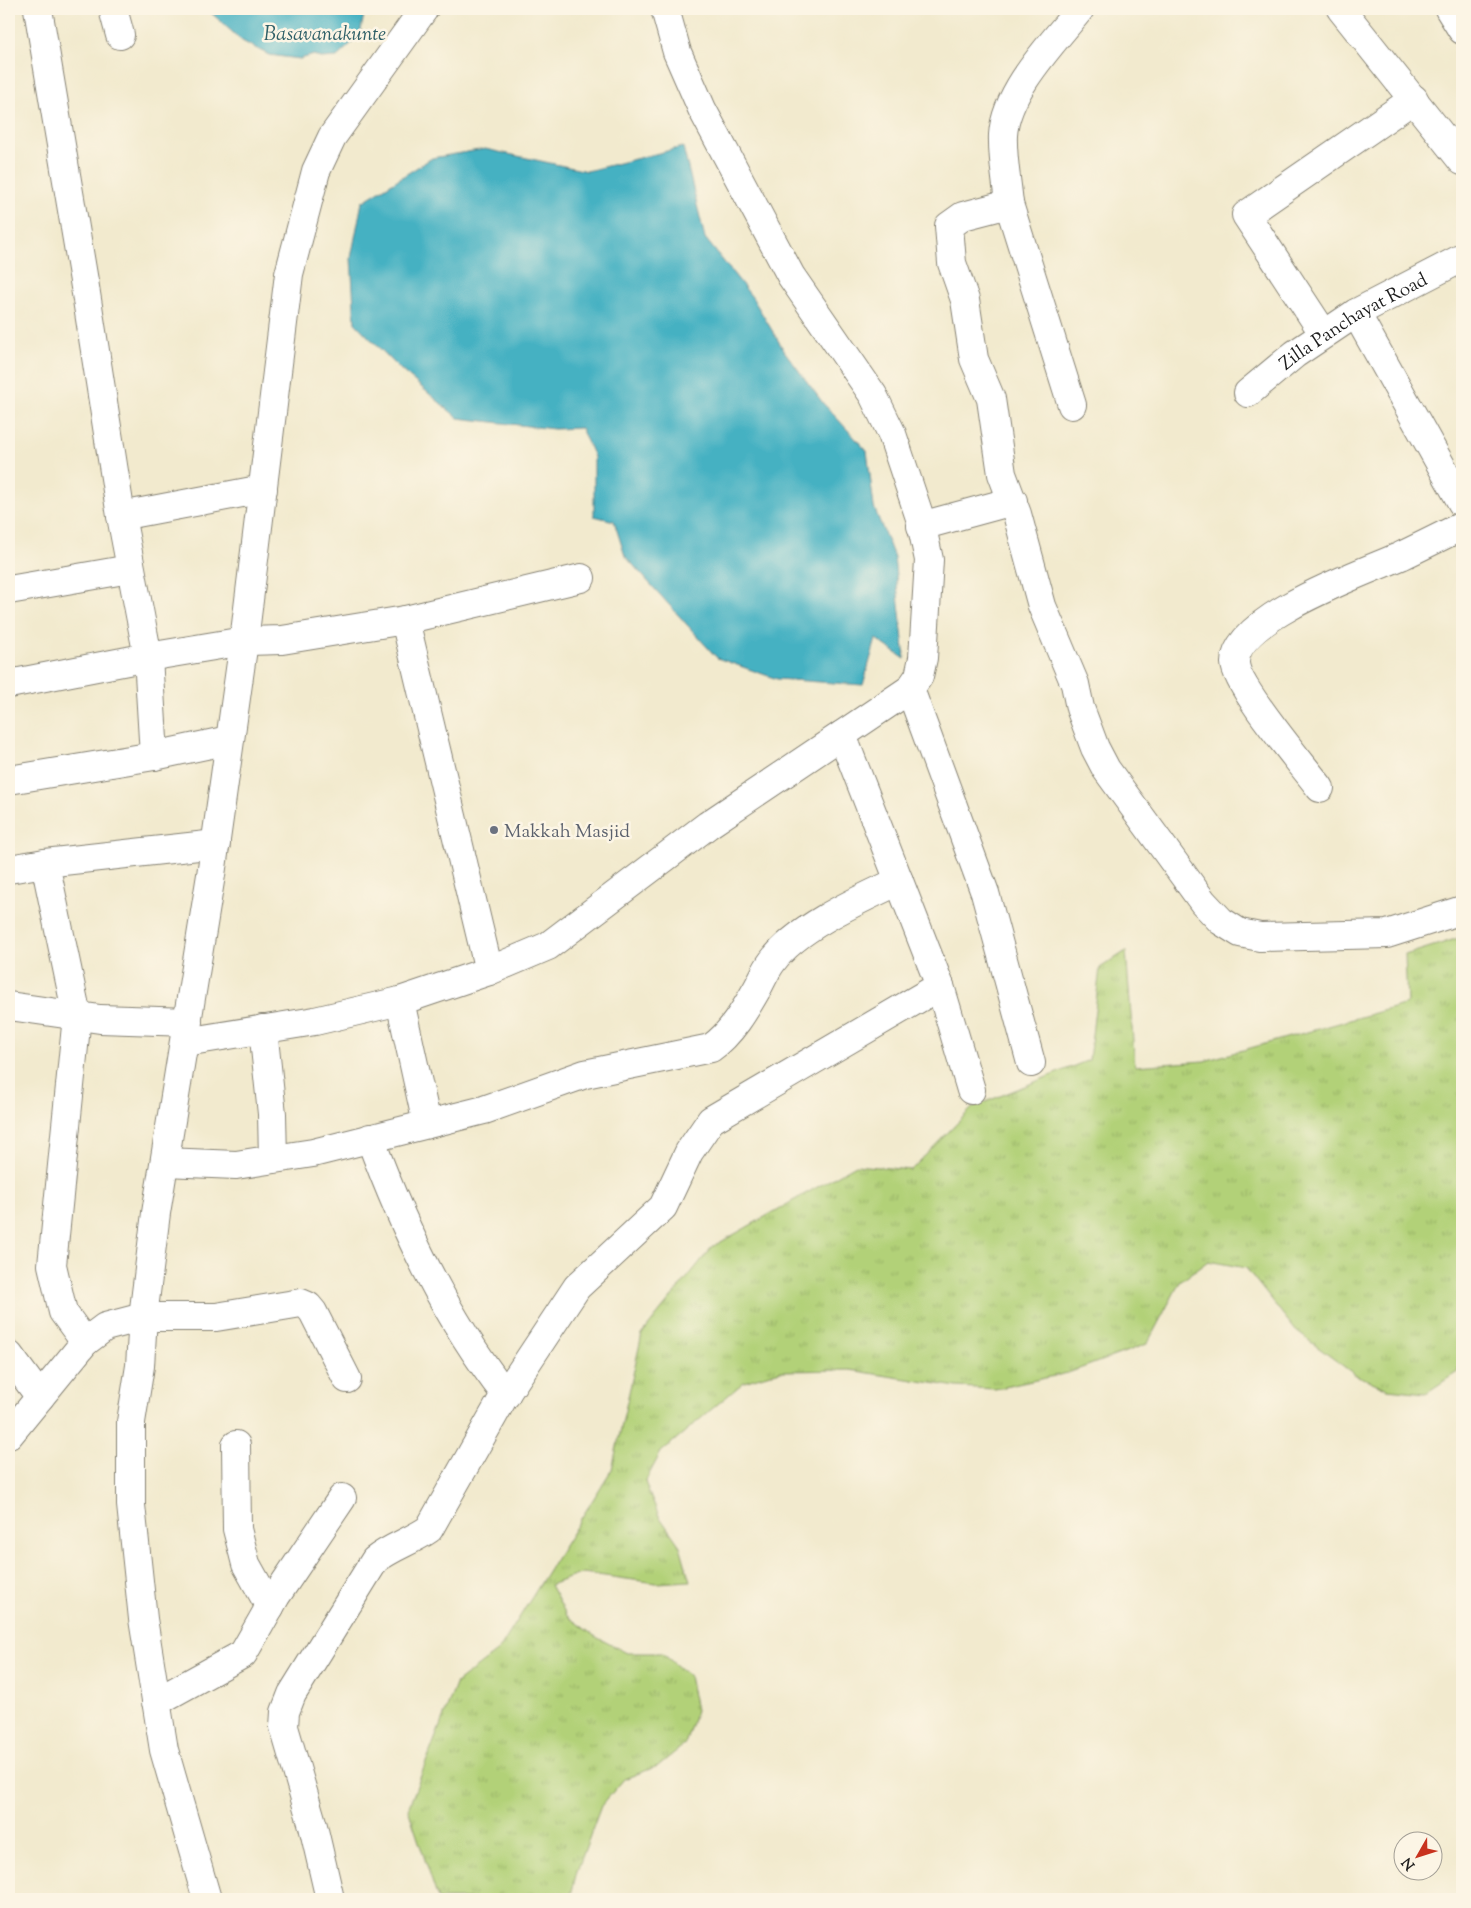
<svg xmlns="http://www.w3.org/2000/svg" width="1471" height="1908" font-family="'Sorts Mill Goudy',serif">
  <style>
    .grass { fill: url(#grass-tufts); stroke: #67764a }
    .water { fill: #45b1c2; stroke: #30666f }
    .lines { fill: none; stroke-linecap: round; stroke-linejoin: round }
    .minor-casing { stroke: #878375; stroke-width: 30 }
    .minor { stroke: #fff; stroke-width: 28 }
    .worship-dot { fill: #6b7280; stroke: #fcf5e5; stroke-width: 2 }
    .labels { text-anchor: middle; stroke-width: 5; stroke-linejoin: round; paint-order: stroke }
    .street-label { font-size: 19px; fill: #1c1c1c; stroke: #fcf5e5 }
    .worship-label { font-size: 19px; fill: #5b616d; stroke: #fcf5e5; text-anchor: start }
    .water-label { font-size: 20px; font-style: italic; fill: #2e5f67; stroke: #fcf5e5 }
  </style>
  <defs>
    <pattern id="grass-tufts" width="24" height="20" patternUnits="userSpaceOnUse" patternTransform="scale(1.25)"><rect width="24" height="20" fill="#b2d178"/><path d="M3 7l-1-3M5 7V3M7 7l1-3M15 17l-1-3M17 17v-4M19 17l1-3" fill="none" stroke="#98b367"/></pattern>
  </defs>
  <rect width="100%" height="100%" fill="#fcf5e5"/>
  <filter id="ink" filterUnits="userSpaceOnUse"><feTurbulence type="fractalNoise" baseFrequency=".02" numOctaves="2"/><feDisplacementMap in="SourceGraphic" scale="10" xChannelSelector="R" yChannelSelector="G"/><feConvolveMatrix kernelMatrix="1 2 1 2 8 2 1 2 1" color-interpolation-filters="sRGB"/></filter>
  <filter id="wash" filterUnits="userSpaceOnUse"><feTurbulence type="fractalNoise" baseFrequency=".0096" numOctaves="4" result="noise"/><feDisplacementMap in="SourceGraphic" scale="20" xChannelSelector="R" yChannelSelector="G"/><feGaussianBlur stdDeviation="1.12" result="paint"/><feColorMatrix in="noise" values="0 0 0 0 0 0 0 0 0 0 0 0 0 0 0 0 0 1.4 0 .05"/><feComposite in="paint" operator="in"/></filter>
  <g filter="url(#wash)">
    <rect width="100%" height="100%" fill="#f2eace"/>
    <path class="grass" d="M1462 937V1369L1426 1393 1388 1389 1354 1374 1296 1331 1246 1268 1208 1261 1180 1282 1147 1344 1068 1373 995 1389 957 1387 850 1370 780 1371 744 1382 661 1452 645 1482 659 1516 680 1546 690 1581 656 1583 583 1573 550 1585 567 1616 596 1637 627 1653H662L689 1676 696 1710 685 1744 658 1766 624 1779 601 1806 577 1871 570 1899H438L408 1809 457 1682 499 1650 612 1469 642 1334 712 1247 856 1165 911 1170 973 1107 1089 1060 1100 968 1126 951 1135 1066 1204 1061 1407 1004 1405 955Z"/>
    <g class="water">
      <path d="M207 9H365L360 35 337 57 321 58 314 55 300 59 269 55 242 41Z"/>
      <path d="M683 147 705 238 752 297 785 352 823 403 867 451 874 507 894 557 905 659 876 639 863 685 777 679 717 658 625 556 614 521 594 516V457L581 428 554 429 458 418 401 370 355 323 351 258 362 202 432 158 485 149 587 171Z"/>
    </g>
  </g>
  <g filter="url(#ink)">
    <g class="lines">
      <g class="minor-casing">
        <g id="minor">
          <path d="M38 9 85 287 121 516 148 657 154 756"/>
          <path d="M113 9 120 35"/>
          <path d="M1080 9C1053 43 1006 90 1003 135 1002 157 1007 181 1009 204L963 216 949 226 952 263 965 300 974 359 991 399 1002 474 1017 514 1042 606 1075 684 1080 708 1095 748 1106 769 1203 902 1221 921 1240 933 1260 937 1387 934 1462 910"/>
          <path d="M1341 9 1462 161"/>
          <path d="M1449 9 1462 30"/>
          <path d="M1009 204 1072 405"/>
          <path d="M1356 313 1462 503"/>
          <path d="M1324 334 1246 215 1414 99"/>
          <path id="s1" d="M1248 393 1295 354 1356 313 1462 258"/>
          <path d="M121 516 263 489"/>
          <path d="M921 526 1013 501"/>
          <path d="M9 590 130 569"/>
          <path d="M405 620 581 578"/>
          <path d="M9 684 148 657 244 641 282 640 405 620 489 971"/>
          <path d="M910 689 985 893 1031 1063"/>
          <path d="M9 780 154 756 229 740"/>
          <path d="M1320 788C1303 765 1236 687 1235 663 1234 618 1364 572 1401 556 1422 546 1442 536 1462 526"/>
          <path d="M9 869 45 863"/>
          <path d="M940 986 971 1090"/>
          <path d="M400 1001 427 1124"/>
          <path d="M9 1006 100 1019 188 1022"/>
          <path d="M263 1029 272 1114 273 1159"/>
          <path d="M185 1042 315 1021 400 1001 489 971 548 946 708 825 910 689 919 676 923 658 929 560 920 518 892 434 873 395 791 276 702 109 677 52 665 9"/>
          <path d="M370 1138C404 1230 446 1318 506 1395"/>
          <path d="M165 1162 236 1165 313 1153 484 1110 585 1074 711 1048C731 1034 745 1010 757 989 762 980 766 970 772 962 797 927 861 899 899 881"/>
          <path d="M85 1342 63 1312 52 1265 77 1016 45 863 216 844"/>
          <path d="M9 1355 40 1397"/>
          <path d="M9 1435 85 1342 105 1327 143 1317H216L301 1303 308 1306 313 1312 347 1379"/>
          <path d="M236 1445 237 1529 246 1564 270 1607"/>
          <path d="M156 1702 243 1654 276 1596 342 1498"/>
          <path d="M207 1899 164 1750 143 1619 131 1505V1422L140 1366 143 1317 156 1213 211 875 244 641 289 274 316 171 332 137 424 9"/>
          <path d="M330 1899 313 1826 284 1727 285 1712 292 1694 375 1560C391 1547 412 1541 429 1529L502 1400 577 1287 663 1207 689 1152 711 1120 940 986 842 735"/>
        </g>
      </g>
      <use href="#minor" class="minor"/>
    </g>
  </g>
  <circle class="worship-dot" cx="494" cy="830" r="5"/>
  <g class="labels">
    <g class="street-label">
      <text dy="7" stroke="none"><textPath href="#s1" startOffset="128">Zilla Panchayat Road</textPath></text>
    </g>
    <g class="worship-label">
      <text x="504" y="837">Makkah Masjid</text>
    </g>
    <g class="water-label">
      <text x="325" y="40">Basavanakunte</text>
    </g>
  </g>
  <rect width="1471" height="1908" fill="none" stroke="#fcf5e5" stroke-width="30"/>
  <g transform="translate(1418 1856) rotate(231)"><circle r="24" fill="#fcf5e5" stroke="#a29e95"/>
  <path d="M0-4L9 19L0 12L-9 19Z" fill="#c8321e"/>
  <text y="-8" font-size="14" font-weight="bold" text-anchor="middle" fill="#1c1c1c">N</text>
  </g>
</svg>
